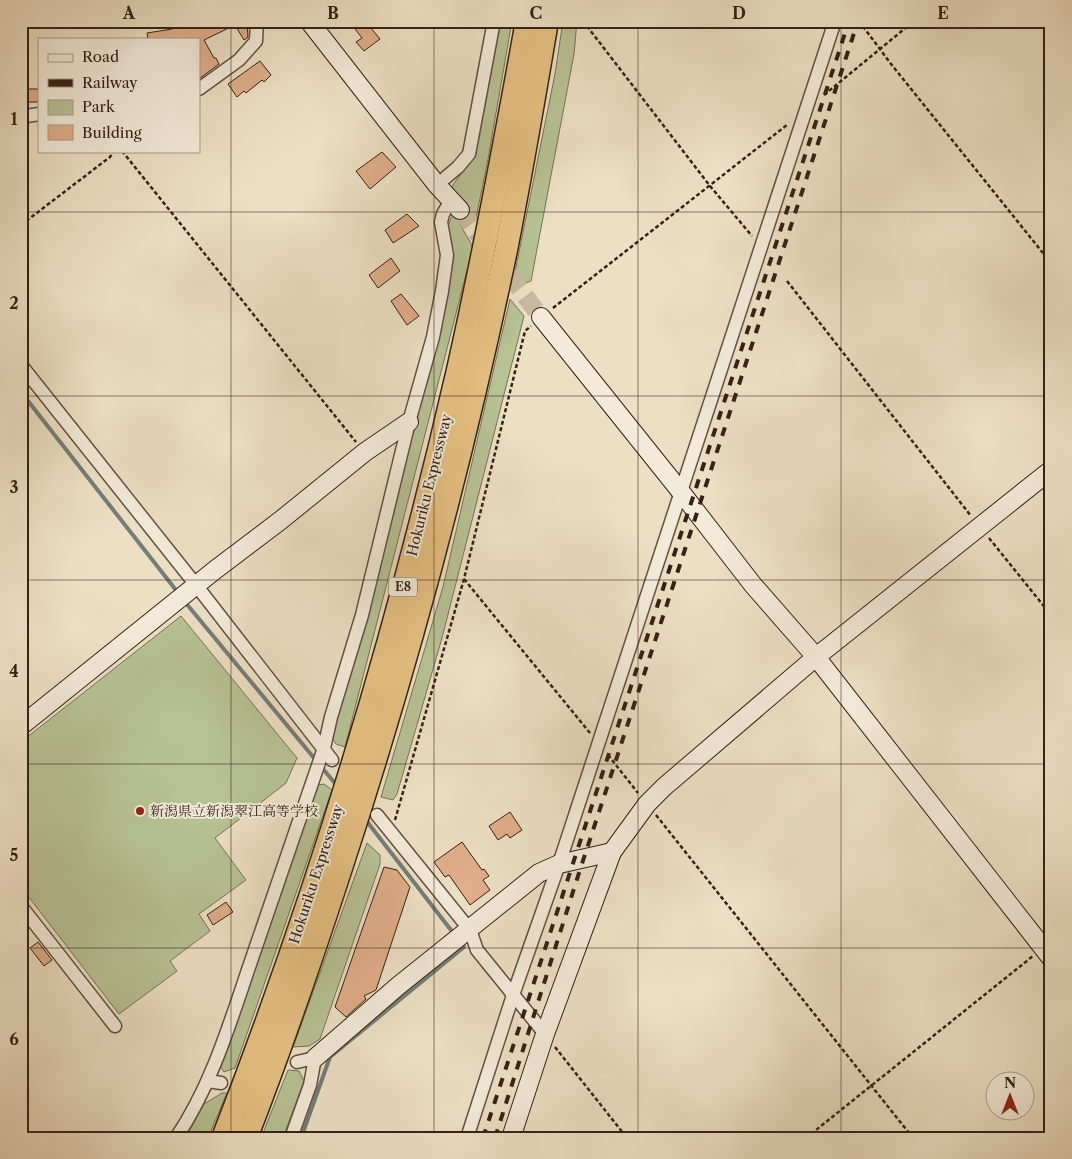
<svg xmlns="http://www.w3.org/2000/svg" width="1072" height="1159" font-family="'Libre Caslon Text','Noto Serif JP',serif">
  <style>
    .green { fill: #b7c295; stroke: #767256 }
    .lines { fill: none; stroke-linecap: round; stroke-linejoin: round }
    .stream { stroke: #737d7a; stroke-width: 4 }
    .building { fill: #e0ae8a; stroke: #352116 }
    .secondary-tunnel { stroke: #c8b9a1; stroke-width: 18; stroke-dasharray: 18 9; stroke-linecap: butt }
    .street-casing { stroke: #635042; stroke-width: 15 }
    .secondary-casing { stroke: #352116; stroke-width: 20 }
    .highway-casing { stroke: #352116; stroke-width: 25 }
    .path { stroke: #352116; stroke-width: 2.5; stroke-dasharray: 4 2.5; stroke-linecap: butt }
    .street { stroke: #f3ead9; stroke-width: 12 }
    .secondary { stroke: #f3ead9; stroke-width: 18 }
    .highway { stroke: #e6c082; stroke-width: 22 }
    .rail { stroke: #352116; stroke-width: 4; stroke-dasharray: 9 9; stroke-linecap: butt }
    .grid { fill: none; stroke: #352116; stroke-width: 1; stroke-opacity: 0.55 }
    .poi-dot { fill: #8f2418; stroke: #f3ead9; stroke-width: 2 }
    .labels { text-anchor: middle; stroke-width: 4; stroke-linejoin: round; paint-order: stroke }
    .shield { fill: #f3ead9; stroke: #6e5d50; stroke-width: 1 }
    .shield-label { font-size: 12px; font-weight: bold; fill: #352116 }
    .street-label { font-size: 14px; fill: #352116; stroke: #f3ead9 }
    .poi-label { font-size: 14px; fill: #352116; stroke: #f3ead9; text-anchor: start }
    .neatline { fill: none; stroke: #352116; stroke-width: 2 }
    .grid-label { font-size: 16px; text-anchor: middle; font-weight: bold; fill: #352116 }
  </style>
  <rect width="100%" height="100%" fill="#eddfc4"/>
  <filter id="stains"><feTurbulence type="fractalNoise" baseFrequency=".004" numOctaves="4"/><feColorMatrix values="0 0 0 0 .2 0 0 0 0 .09 0 0 0 0 .02 0 0 0 .5 -.17"/></filter>
  <radialGradient id="worn" r=".72"><stop offset=".6" stop-color="#630" stop-opacity="0"/><stop offset="1" stop-color="#630" stop-opacity=".3"/></radialGradient>
  <g class="green">
    <path d="M497 21H512L488 159 476 218 451 188 473 156Z"/>
    <path d="M563 21H577L574 54 531 281 525 283 515 272 555 74Z"/>
    <path d="M454 214 473 247 345 747 336 744 331 736 447 292C449 281 453 268 453 256 453 241 442 228 454 214Z"/>
    <path d="M510 299 524 316 442 638 397 794 393 800 381 797 443 587Z"/>
    <path d="M181 616 297 758 286 783 215 838 246 880 199 914 210 931 170 961 177 971 119 1014 21 887V742Z"/>
    <path d="M324 784 332 790 235 1068 224 1072 220 1066 317 785Z"/>
    <path d="M367 843 380 855V864L320 1039 309 1046 293 1047Z"/>
    <path d="M288 1070 299 1071 304 1081 283 1138H261Z"/>
    <path d="M222 1093H227L208 1138H185L204 1104Z"/>
  </g>
  <g class="lines">
    <g class="stream">
      <path d="M21 392 179 594"/>
      <path d="M185 602 338 787"/>
      <path d="M365 819 454 934"/>
      <path d="M301 1138 330 1057 464 947 459 942"/>
    </g>
  </g>
  <g class="building">
    <path d="M176 21H247L248 37 244 40 235 25 204 40 214 58H216L219 64 199 79V39H148L147 33 172 29 169 23Z"/>
    <path d="M349 21H365L380 39 364 51 356 42 362 38Z"/>
    <path d="M260 61 271 75 264 82 262 80 246 93 244 91 237 97 228 84Z"/>
    <rect x="23" y="89" width="16" height="13"/>
    <path d="M382 152 396 167 370 189 356 171Z"/>
    <path d="M407 214 419 226 393 243 385 230Z"/>
    <path d="M391 258 400 271 378 288 369 275Z"/>
    <path d="M401 294 419 316 407 325 391 301Z"/>
    <path d="M510 812 522 830 510 838 507 834 498 840 489 826Z"/>
    <path d="M462 842 482 870 484 869 489 876 483 880 490 890 470 905 449 875 445 877 434 862Z"/>
    <path d="M384 867 397 870 410 887 376 990 364 996 366 999 346 1017 335 1007Z"/>
    <path d="M226 902 233 912 213 925 207 915Z"/>
    <path d="M38 942 52 960 44 966 30 948Z"/>
  </g>
  <g class="lines">
    <path class="secondary-tunnel" d="M460 210 541 317"/>
    <g class="street-casing">
      <g id="street">
        <path d="M199 89 239 60 256 41 257 21"/>
        <path d="M21 117 39 114"/>
        <path d="M437 185 458 167 469 154 494 21"/>
        <path d="M21 365 196 585 332 760"/>
        <path d="M377 815 470 930 477 950 545 1034"/>
        <path d="M21 906 115 1026"/>
        <path d="M208 1081 221 1083"/>
        <path d="M176 1138C211 1086 229 1026 249 967 274 894 299 821 324 748L331 717 362 615 409 422 433 337 442 291 447 255 441 222 443 214 451 200"/>
        <path d="M291 1138 310 1085 315 1058 297 1062"/>
        <path d="M467 1138 513 995 559 864 835 21"/>
      </g>
    </g>
    <g class="secondary-casing">
      <g id="secondary">
        <path d="M309 21 437 185 460 210"/>
        <path d="M541 317 681 492 753 585 816 657 1051 958"/>
        <path d="M21 726 215 570 281 520 365 452 409 422"/>
        <path d="M315 1058 398 986 539 873 559 864 612 852"/>
        <path d="M511 1138 545 1034 612 852 647 804 664 787 816 657 1051 470"/>
      </g>
    </g>
    <g class="highway-casing">
      <g id="highway">
        <path d="M223 1138C320 889 398 630 458 370 484 254 506 138 527 21"/>
        <path d="M246 1138C280 1051 310 963 339 874 406 670 462 461 506 250 521 174 534 98 547 21"/>
      </g>
    </g>
    <g class="path">
      <path d="M583 21 710 186 752 236"/>
      <path d="M859 21 891 64 1051 263"/>
      <path d="M824 95 914 21"/>
      <path d="M122 151 356 442"/>
      <path d="M21 225 110 157 114 151"/>
      <path d="M787 281 971 516"/>
      <path d="M553 308 787 125"/>
      <path d="M989 538 1051 615"/>
      <path d="M464 579 590 733"/>
      <path d="M608 755 638 793"/>
      <path d="M656 815 913 1138"/>
      <path d="M395 820 464 579 525 331 531 326"/>
      <path d="M555 1047 627 1138"/>
      <path d="M806 1138 1033 956"/>
    </g>
    <use href="#street" class="street"/>
    <use href="#secondary" class="secondary"/>
    <use href="#highway" class="highway"/>
    <g class="rail">
      <path d="M483 1138 849 21"/>
      <path d="M495 1138 578 876 858 21"/>
    </g>
  </g>
  <path class="grid" d="M231 21V1138M434 21V1138M638 21V1138M841 21V1138M21 212H1051M21 396H1051M21 580H1051M21 764H1051M21 948H1051"/>
  <circle class="poi-dot" cx="140" cy="811" r="5"/>
  <g class="labels">
    <rect class="shield" x="389" y="577.5" width="28" height="19" rx="4"/>
    <g class="shield-label">
      <text x="403" y="591">E8</text>
    </g>
    <g class="street-label">
      <text transform="translate(429 485) rotate(-76)" y="5">Hokuriku Expressway</text>
      <text transform="translate(316 874) rotate(-72)" y="5">Hokuriku Expressway</text>
    </g>
    <g class="poi-label">
      <text x="150" y="816">新潟県立新潟翠江高等学校</text>
    </g>
  </g>
  <rect width="1072" height="1159" fill="none" stroke="#eddfc4" stroke-width="55"/>
  <rect x="38" y="38" width="162" height="115" fill="#f3ead9" stroke="#a79a8b"/>
  <rect x="48" y="54" width="25" height="8" fill="#f3ead9" stroke="#a79a8b"/>
  <text x="82" y="62" font-size="15" fill="#352116">Road</text>
  <rect x="48" y="79" width="25" height="8" fill="#352116" stroke="#a79a8b"/>
  <text x="82" y="88" font-size="15" fill="#352116">Railway</text>
  <rect x="48" y="100" width="25" height="15" fill="#b7c295" stroke="#a79a8b"/>
  <text x="82" y="112" font-size="15" fill="#352116">Park</text>
  <rect x="48" y="125" width="25" height="15" fill="#e0ae8a" stroke="#a79a8b"/>
  <text x="82" y="138" font-size="15" fill="#352116">Building</text>
  <g transform="translate(1010 1096)"><circle r="24" fill="#f3ead9" stroke="#a79a8b"/>
  <path d="M0-4L9 19L0 12L-9 19Z" fill="#8f2418"/>
  <text y="-8" font-size="14" font-weight="bold" text-anchor="middle" fill="#352116">N</text>
  </g>
  <rect x="28" y="28" width="1016" height="1104" class="neatline"/>
  <g class="grid-label">
    <text x="129" y="19">A</text>
    <text x="333" y="19">B</text>
    <text x="536" y="19">C</text>
    <text x="739" y="19">D</text>
    <text x="943" y="19">E</text>
    <text x="14" y="125">1</text>
    <text x="14" y="309">2</text>
    <text x="14" y="493">3</text>
    <text x="14" y="677">4</text>
    <text x="14" y="861">5</text>
    <text x="14" y="1045">6</text>
  </g>
  <rect width="100%" height="100%" filter="url(#stains)"/>
  <rect width="100%" height="100%" fill="url(#worn)"/>
</svg>
